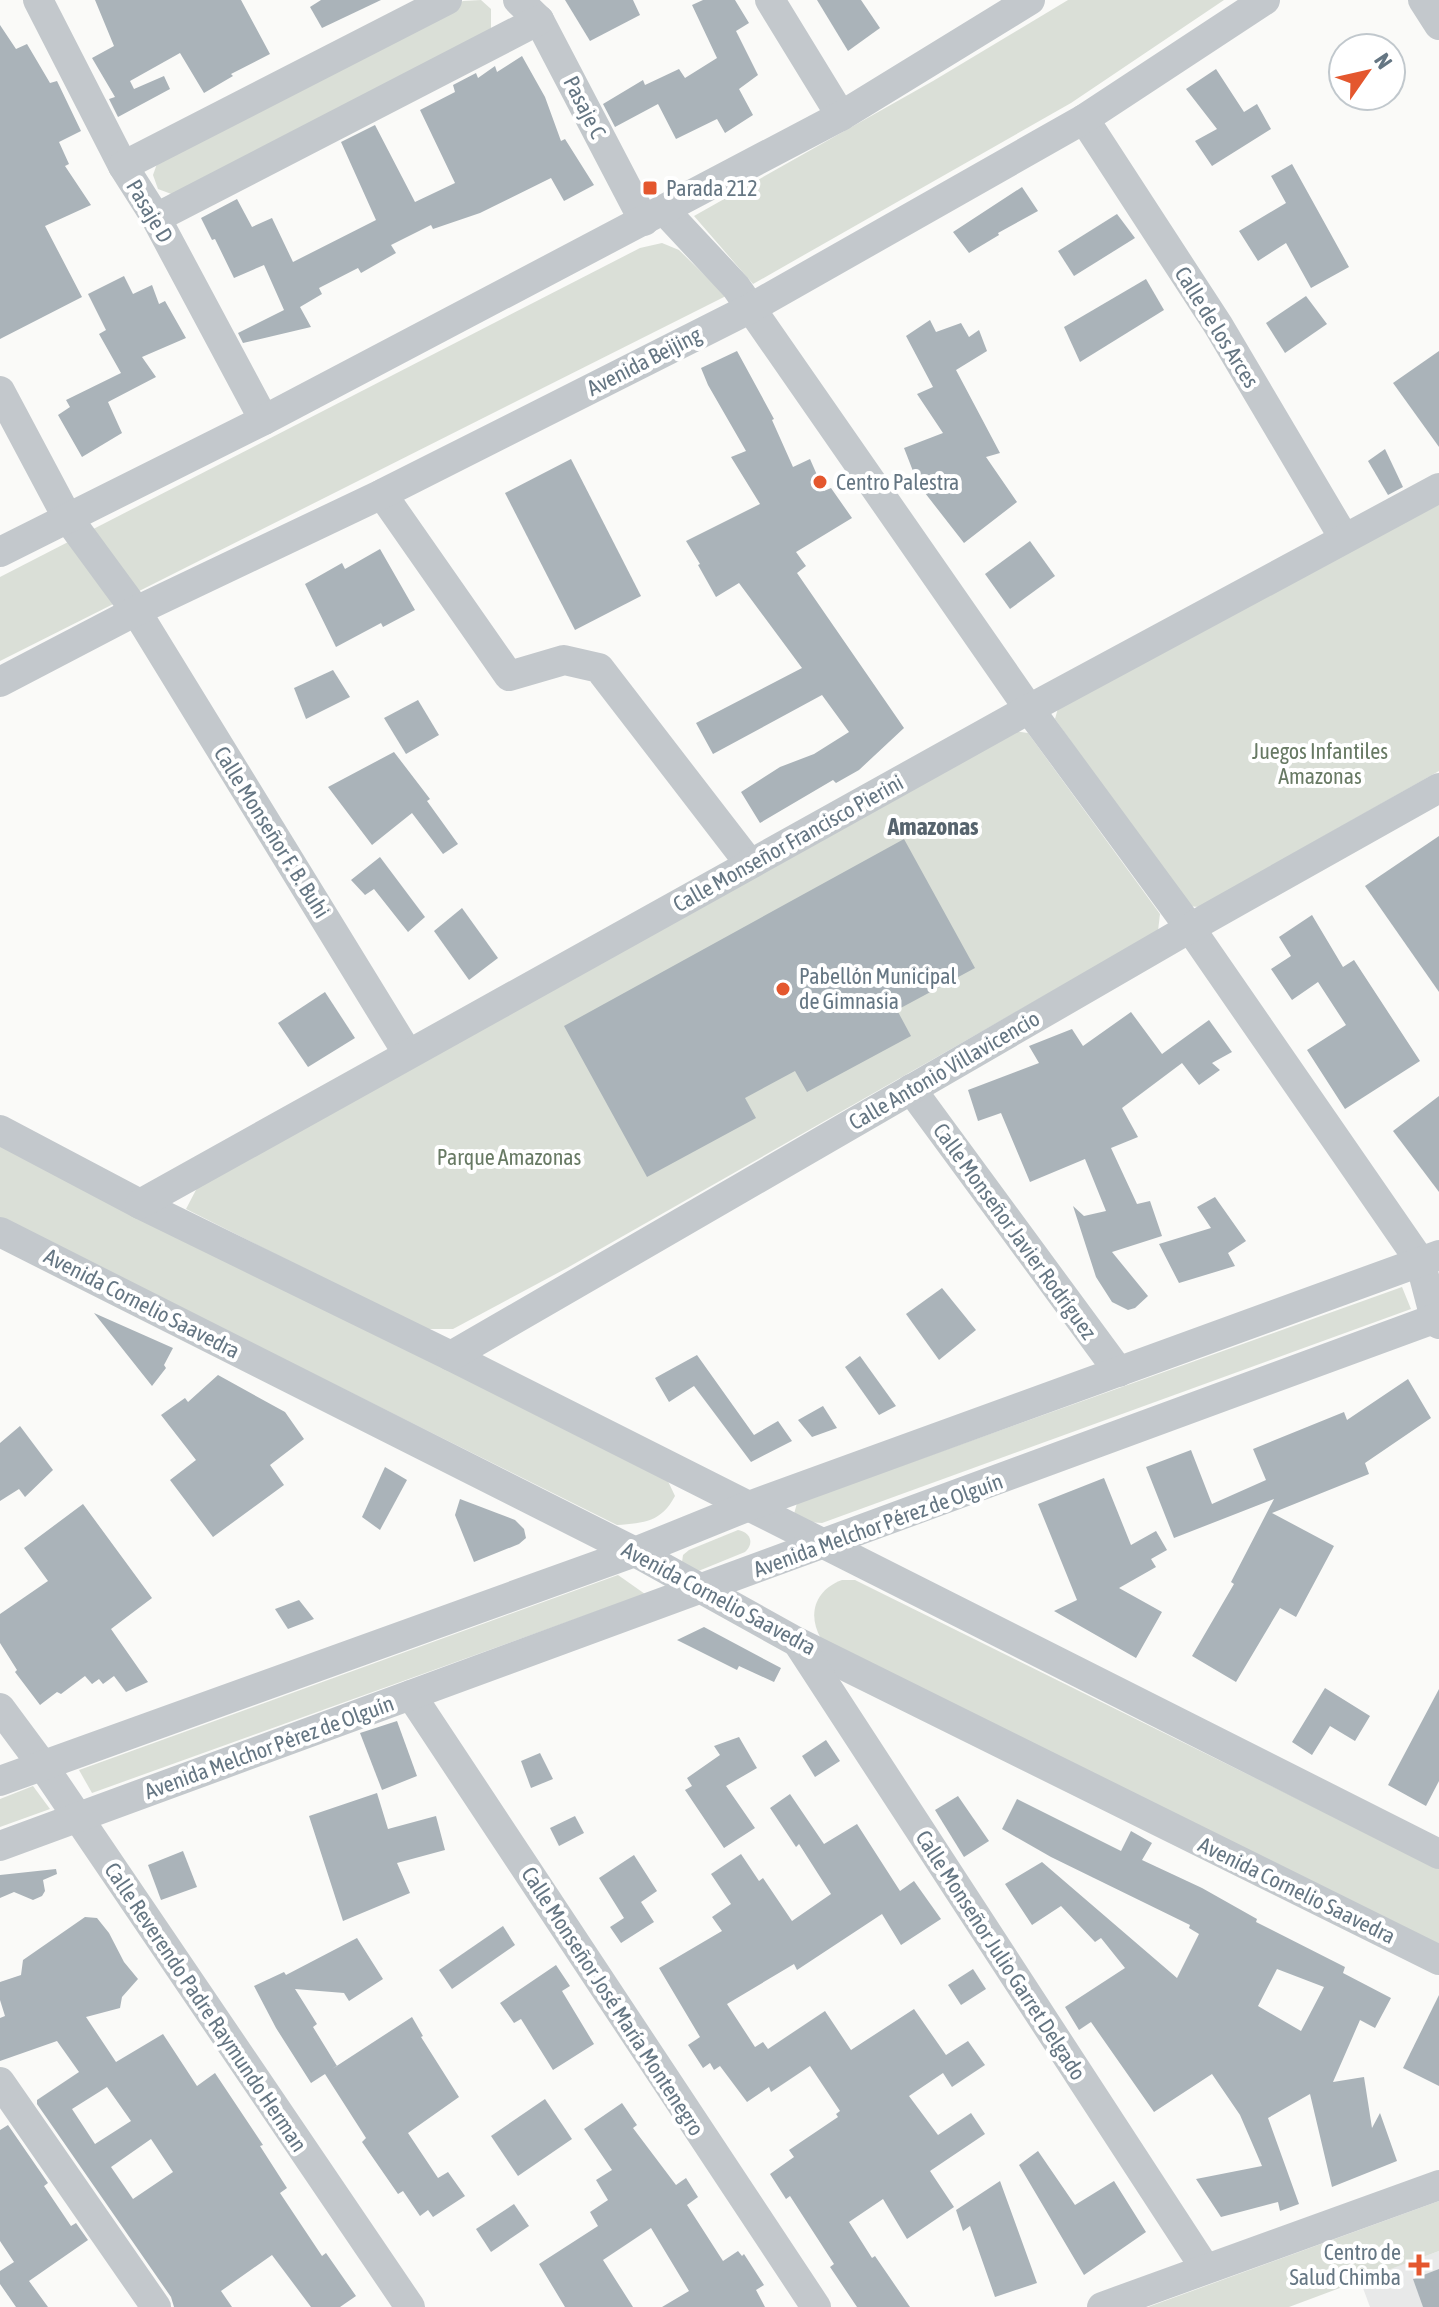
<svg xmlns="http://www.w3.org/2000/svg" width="1439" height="2307" font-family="'Asap Condensed',sans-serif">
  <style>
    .built { fill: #e8e9e9 }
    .green { fill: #dadfd7 }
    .building { fill: #aab3b9; fill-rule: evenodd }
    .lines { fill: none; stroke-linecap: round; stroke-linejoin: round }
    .minor { stroke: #c3c8cc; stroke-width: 30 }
    .poi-dot { fill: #e4572e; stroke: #fff; stroke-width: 3 }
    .labels { text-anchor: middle; stroke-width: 8; stroke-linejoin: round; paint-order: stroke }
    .street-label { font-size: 22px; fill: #657683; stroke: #fff }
    .poi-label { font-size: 22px; fill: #657683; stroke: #fff; text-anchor: start }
    .park-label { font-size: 22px; fill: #687a64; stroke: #fff }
    .neighbourhood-label { font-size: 24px; font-weight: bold; fill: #57646e; stroke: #fff }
  </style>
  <rect width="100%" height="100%" fill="#fafaf8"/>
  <path class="built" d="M1439 2251V2307H1370L1360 2280Z"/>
  <g class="green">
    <path d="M481 0 491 9V37L174 195 158 189 153 175 159 158 463 1Z"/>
    <path d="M1068 0H1224L1071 103 753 284 694 216 933 81Z"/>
    <path d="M662 243 679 250 726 296 0 661V577L640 248Z"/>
    <path d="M1439 503V771L1199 907 1187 906 1055 719 1058 708Z"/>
    <path d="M1014 731 1028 733 1160 914 1158 931 567 1268 453 1329H425L186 1209 198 1186Z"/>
    <path d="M0 1146 666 1477 675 1496C661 1522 645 1523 617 1525L0 1218Z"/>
    <path d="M1402 1287 1411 1309 822 1523 807 1522 794 1514 797 1503Z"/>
    <path d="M738 1530C750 1532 755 1543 745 1552L696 1572 682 1562 683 1555 689 1550Z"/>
    <path d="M618 1575 645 1594 92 1793 79 1770Z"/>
    <path d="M842 1580H855L1439 1869V1945L821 1639C807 1614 815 1590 842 1580Z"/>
    <path d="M33 1786 50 1809 0 1827V1799Z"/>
    <path d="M1439 2201V2251L1289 2307H1148Z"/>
  </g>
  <g class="building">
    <path d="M95 0H241L270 54 231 74 233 76 204 93 180 53 130 81 134 89 164 76 170 89 118 117 109 99 115 97 92 58 114 46Z"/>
    <path d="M321 0H381L322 28 310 7Z"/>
    <path d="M565 0H633L640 15 590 41Z"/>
    <path d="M703 0H735L749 23 736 31 758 75 739 89 753 115 725 133 717 119 676 139 658 104 615 127 603 104 643 80 645 85 679 69 685 78 717 58 692 5Z"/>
    <path d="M817 0H861L880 28 848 51Z"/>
    <path d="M0 25 16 49 27 44 50 83 57 81 81 131 59 142 69 164 65 166 91 205 45 226 82 297 0 339Z"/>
    <path d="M522 56 545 97 561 141 565 139 594 185 564 201 551 178 480 213 433 229 431 225 391 245 396 253 361 273 358 268 319 288 322 294 300 307 311 327 243 343 238 333 284 310 264 265 234 278 215 239 212 240 201 218 237 199 252 227 272 218 293 262 376 220 341 142 375 125 415 202 455 183 420 110 455 92 453 85 476 73 478 78 495 66 497 72Z"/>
    <path d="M1216 69 1244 112 1257 104 1271 129 1212 166 1195 141 1217 129 1186 89Z"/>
    <path d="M1292 164 1349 267 1311 288 1286 243 1258 261 1239 231 1286 203 1271 176Z"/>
    <path d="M1022 187 1038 211 998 233 999 235 969 253 953 232Z"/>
    <path d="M1117 214 1135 238 1074 276 1058 251Z"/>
    <path d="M124 276 133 294 152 285 159 304 165 301 186 338 142 357 156 377 108 402 122 433 82 457 58 415 70 407 66 400 121 373 99 334 106 330 88 294Z"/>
    <path d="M1146 279 1164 310 1080 362 1064 327Z"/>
    <path d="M1306 296 1327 324 1285 353 1266 323Z"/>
    <path d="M930 320 936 332 961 323 969 337 979 330 987 351 956 370 1000 453 986 457 1017 502 964 543 918 484 904 448 943 433 917 394 933 387 906 336Z"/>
    <path d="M737 351 774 419 772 420 793 467 810 459 824 491 831 488 852 518 796 552 806 566 797 573 904 728 859 770 836 783 833 780 760 823 741 792 780 767 814 754 849 732 822 695 713 754 696 723 802 668 739 583 716 597 698 565 700 564 686 541 760 504 731 457 746 451 708 385 701 368Z"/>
    <path d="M1439 351V447L1393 383Z"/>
    <path d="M1385 449 1403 487 1388 495 1368 461Z"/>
    <path d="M571 459 641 596 575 630 505 493Z"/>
    <path d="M1030 541 1055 576 1010 609 985 574Z"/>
    <path d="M380 549 415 610 383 627 381 623 336 647 305 584 342 563 345 569Z"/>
    <path d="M333 670 350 697 306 719 294 688Z"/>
    <path d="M418 700 439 735 406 754 384 718Z"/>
    <path d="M394 752 430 799 427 801 458 844 443 854 412 813 372 845 328 787Z"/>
    <path d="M1439 836V992L1365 886Z"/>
    <path d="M904 839 975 968 897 1010 911 1036 807 1092 795 1071 745 1098 756 1118 647 1177 564 1026Z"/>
    <path d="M380 857 425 917 408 932 374 889 365 895 351 880Z"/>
    <path d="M462 908 498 958 469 980 434 931Z"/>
    <path d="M1312 915 1343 967 1354 960 1420 1061 1345 1109 1307 1050 1346 1025 1318 982 1292 1000 1271 969 1291 956 1279 937Z"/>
    <path d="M325 992 355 1038 308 1067 278 1023Z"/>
    <path d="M1131 1012 1162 1054 1209 1020 1232 1052 1212 1063 1220 1070 1199 1085 1182 1063 1122 1108 1138 1137 1111 1148 1137 1204 1150 1201 1162 1236 1112 1252 1148 1296 1135 1308 1128 1310 1112 1302 1096 1277 1073 1206 1084 1216 1106 1211 1085 1159 1030 1182 1001 1113 978 1121 968 1090 1039 1063 1029 1046 1072 1029 1083 1046Z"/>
    <path d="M1439 1096V1192L1393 1131Z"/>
    <path d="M1215 1197 1246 1241 1228 1253 1235 1266 1179 1283 1159 1244 1211 1228 1197 1207Z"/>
    <path d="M942 1288 976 1330 939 1360 906 1314Z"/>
    <path d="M94 1313 173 1348 164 1365 166 1368 152 1386Z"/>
    <path d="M697 1355 754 1435 778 1421 792 1441 751 1462 694 1386 669 1402 655 1378Z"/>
    <path d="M860 1356 896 1406 879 1415 845 1367Z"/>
    <path d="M218 1375 285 1412 304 1439 270 1465 284 1485 213 1537 170 1480 196 1460 161 1415 185 1398 188 1402Z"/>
    <path d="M1408 1379 1431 1418 1365 1463 1369 1474 1272 1513 1334 1546 1296 1617 1280 1608 1236 1682 1192 1656 1234 1584 1231 1582 1274 1499 1174 1538 1146 1467 1191 1450 1212 1504 1266 1480 1253 1449 1344 1412 1347 1420Z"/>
    <path d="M823 1406 837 1428 812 1437 798 1420Z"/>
    <path d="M20 1426 53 1470 25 1497 19 1489 0 1501V1443Z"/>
    <path d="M385 1467 407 1480 380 1530 362 1517Z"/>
    <path d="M1104 1478 1131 1545 1156 1531 1167 1550 1151 1559 1156 1567 1119 1588 1162 1612 1136 1658 1054 1611 1077 1600 1038 1504Z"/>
    <path d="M460 1499 515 1520 524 1529 526 1538 519 1544 474 1562 455 1515Z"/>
    <path d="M83 1504 152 1598 111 1629 148 1682 126 1692 114 1676 103 1684 99 1679 92 1684 85 1676 61 1694 57 1692 40 1705 15 1672 17 1670 0 1643V1614L48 1581 24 1548Z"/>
    <path d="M299 1600 314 1619 288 1629 275 1609Z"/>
    <path d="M704 1627 781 1668 774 1682 739 1666 737 1670 677 1640Z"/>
    <path d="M1325 1688 1370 1716 1355 1741 1330 1726 1312 1755 1292 1742Z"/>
    <path d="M1439 1689V1781L1426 1806 1388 1785Z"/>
    <path d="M397 1721 417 1776 382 1790 360 1733Z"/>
    <path d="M739 1737 757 1768 726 1786 755 1828 724 1848 685 1790 692 1786 687 1778 720 1755 714 1746Z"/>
    <path d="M826 1740 840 1761 815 1777 802 1756Z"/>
    <path d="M540 1753 553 1779 531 1788 521 1761Z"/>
    <path d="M377 1793 388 1829 436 1816 445 1850 397 1863 410 1893 343 1921 309 1816Z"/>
    <path d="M790 1794 824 1844 857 1824 900 1891 914 1881 941 1919 901 1945 882 1914 797 1970 794 1964 727 2004 755 2047 763 2042 768 2049 825 2011 851 2050 914 2009 946 2055 968 2041 985 2065 952 2087 943 2073 909 2096 938 2135 971 2113 985 2134 930 2171 954 2207 907 2239 883 2199 849 2222 872 2258 875 2256 910 2307H857L830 2267 834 2264 790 2196 786 2199 770 2174 794 2157 789 2150 838 2117 836 2114 840 2111 810 2066 771 2092 769 2087 747 2102 720 2066 714 2070 710 2063 703 2068 688 2045 700 2037 659 1968 722 1931 712 1917 731 1904 711 1874 741 1854 759 1881 763 1878 792 1921 831 1894 799 1844 796 1847 770 1808Z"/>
    <path d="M958 1796 989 1841 964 1857 935 1810Z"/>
    <path d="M1017 1799 1121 1851 1131 1831 1152 1843 1142 1860 1202 1888 1257 1919 1256 1922 1345 1967 1343 1973 1391 1998 1375 2028 1360 2020 1333 2082 1364 2077 1372 2128 1380 2113 1397 2161 1332 2187 1310 2094 1268 2118 1299 2204 1280 2211 1278 2202 1221 2217 1196 2179 1262 2166 1240 2115 1212 2074 1154 2112 1091 2022 1079 2030 1065 2007 1125 1968 1101 1938 1095 1942 1061 1906 1032 1925 1005 1884 1042 1862 1177 1978 1199 1934 1189 1928 1190 1925 1051 1857 1002 1829ZM1277 1969 1324 1987 1301 2031 1258 2006Z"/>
    <path d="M575 1816 584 1833 559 1846 550 1828Z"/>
    <path d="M183 1851 197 1887 161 1900 148 1865Z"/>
    <path d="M634 1855 657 1891 641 1902 654 1922 621 1943 610 1927 624 1918 599 1878Z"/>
    <path d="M56 1869 57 1874 43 1880 45 1891 42 1896 33 1900 14 1892 0 1898V1875Z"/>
    <path d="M85 1917 97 1918 109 1933 124 1962 138 1979 122 1997 120 2008 86 2017 116 2062 163 2034 197 2086 215 2073 263 2145 260 2146 287 2188 280 2193 322 2256 326 2253 356 2296 340 2307H311L272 2255 221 2291 232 2307H174L171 2297 37 2104V2100L79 2072 57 2041 0 2061V2018L5 2016 0 2000V1982L21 1975 23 1960ZM107 2087 131 2121 95 2144 72 2109ZM151 2139 173 2172 133 2199 111 2167Z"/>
    <path d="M503 1926 515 1945 452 1989 439 1970Z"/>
    <path d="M357 1938 383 1979 349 2001 344 1993 295 1989 317 2024 313 2027 337 2066 332 2069 412 2017 423 2036 421 2037 459 2097 408 2133 438 2178 448 2172 465 2196 433 2217 428 2210 420 2216 403 2191 398 2194 362 2142 366 2138 325 2074 311 2083 276 2028 254 1986 284 1972 286 1975Z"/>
    <path d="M556 1965 570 1986 562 1991 594 2044 553 2070 521 2019 514 2023 500 2003Z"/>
    <path d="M973 1969 986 1989 961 2005 948 1985Z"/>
    <path d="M1439 1995V2086L1403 2068Z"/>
    <path d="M545 2099 572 2139 518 2176 491 2136Z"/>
    <path d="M622 2103 637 2125 633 2128 676 2185 686 2178 698 2197 687 2205 723 2261 738 2251 742 2256 744 2254 764 2285 756 2290 765 2307H662L689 2291 651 2228 603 2260 633 2307H565L539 2264 598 2226 590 2212 608 2200 596 2180 612 2170 584 2129Z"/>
    <path d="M8 2125 48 2183 44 2186 71 2226 76 2223 88 2240 29 2281 48 2307H16L0 2284V2271L14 2262 0 2241V2130Z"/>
    <path d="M1038 2151 1075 2205 1114 2181 1146 2232 1084 2275 1019 2165Z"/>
    <path d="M1000 2181 1037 2283 995 2297 970 2226 963 2231 956 2210Z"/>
    <path d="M514 2204 529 2226 491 2252 476 2229Z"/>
    <path d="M1439 2269V2307H1423L1413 2279Z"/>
  </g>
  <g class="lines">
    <g class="minor">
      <path d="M38 0 123 166 156 218 264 420"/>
      <path d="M518 0 539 20 644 221"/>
      <path d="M770 0 841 116"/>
      <path d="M1423 0 1439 25"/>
      <path d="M1084 119 1218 325 1344 538"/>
      <path d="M123 166 447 0"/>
      <path d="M664 210 736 287 1029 709 1190 928 1420 1261 1435 1318 1439 1324"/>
      <path d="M156 218 539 20"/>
      <path d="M0 391 67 517 136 611 408 1054"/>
      <path d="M382 494 509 676 564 660 599 668 750 864"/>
      <path d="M0 552 264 420 841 116 1030 0"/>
      <path d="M0 682 136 611 382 494 751 308 1084 119 1265 0"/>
      <path d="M911 1089 1119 1372"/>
      <path d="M0 1130 140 1204 451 1356 1439 1854"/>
      <path d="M140 1204 1029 709 1439 488"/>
      <path d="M0 1232 635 1552 797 1642 1439 1960"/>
      <path d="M451 1356 1190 928 1439 788"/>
      <path d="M798 1643 1205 2268"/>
      <path d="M411 1695 816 2307"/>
      <path d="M0 1708 43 1766 410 2307"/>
      <path d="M0 1781 635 1552 749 1506 1439 1255"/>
      <path d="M0 1846 1439 1317"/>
      <path d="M0 2082 156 2307"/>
      <path d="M1102 2307 1439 2185"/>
    </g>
  </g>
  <g class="poi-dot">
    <rect x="642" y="180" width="16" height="16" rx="4"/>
    <circle cx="820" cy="482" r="8"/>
    <circle cx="783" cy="989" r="8"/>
    <path d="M1415 2253h8v8h8v8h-8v8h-8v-8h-8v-8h8z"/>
  </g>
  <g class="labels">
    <g class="street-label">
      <text transform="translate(585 107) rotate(63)" y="8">Pasaje C</text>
      <text transform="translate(150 211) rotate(59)" y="8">Pasaje D</text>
      <text transform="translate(1217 327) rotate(58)" y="8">Calle de los Arces</text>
      <text transform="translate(644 361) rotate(-27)" y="8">Avenida Beijing</text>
      <text transform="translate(272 832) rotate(58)" y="8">Calle Monseñor F. B. Buhi</text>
      <text transform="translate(788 843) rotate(-29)" y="8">Calle Monseñor Francisco Pierini</text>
      <text transform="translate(944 1070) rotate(-30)" y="8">Calle Antonio Villavicencio</text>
      <text transform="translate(1015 1231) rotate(54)" y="8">Calle Monseñor Javier Rodríguez</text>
      <text transform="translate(142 1303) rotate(27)" y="8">Avenida Cornelio Saavedra</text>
      <text transform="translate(878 1525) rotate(-20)" y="8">Avenida Melchor Pérez de Olguín</text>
      <text transform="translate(719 1598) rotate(28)" y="8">Avenida Cornelio Saavedra</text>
      <text transform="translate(269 1747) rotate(-20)" y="8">Avenida Melchor Pérez de Olguín</text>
      <text transform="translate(1297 1890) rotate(26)" y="8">Avenida Cornelio Saavedra</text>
      <text transform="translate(1001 1955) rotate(57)" y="8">Calle Monseñor Julio Garret Delgado</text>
      <text transform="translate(613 2001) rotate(57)" y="8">Calle Monseñor José María Montenegro</text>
      <text transform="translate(206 2007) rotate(56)" y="8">Calle Reverendo Padre Raymundo Herman</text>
    </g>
    <g class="poi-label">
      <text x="666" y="196">Parada 212</text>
      <text x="836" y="490">Centro Palestra</text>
      <text x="799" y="984">Pabellón Municipal<tspan x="799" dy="25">de Gimnasia</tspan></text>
      <text x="1401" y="2260" text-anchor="end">Centro de<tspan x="1401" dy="25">Salud Chimba</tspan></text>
    </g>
    <g class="park-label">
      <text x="1320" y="759">Juegos Infantiles<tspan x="1320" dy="25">Amazonas</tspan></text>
      <text x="509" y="1165">Parque Amazonas</text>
    </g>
    <g class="neighbourhood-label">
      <text x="933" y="835">Amazonas</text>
    </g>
  </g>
  <g transform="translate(1367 72) rotate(56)"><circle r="38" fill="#ffffff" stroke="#c1c8cd" stroke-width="2"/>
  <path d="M0-6L14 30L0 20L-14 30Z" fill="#e4572e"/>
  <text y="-12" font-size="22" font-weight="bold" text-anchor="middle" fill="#657683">N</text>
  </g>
</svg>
